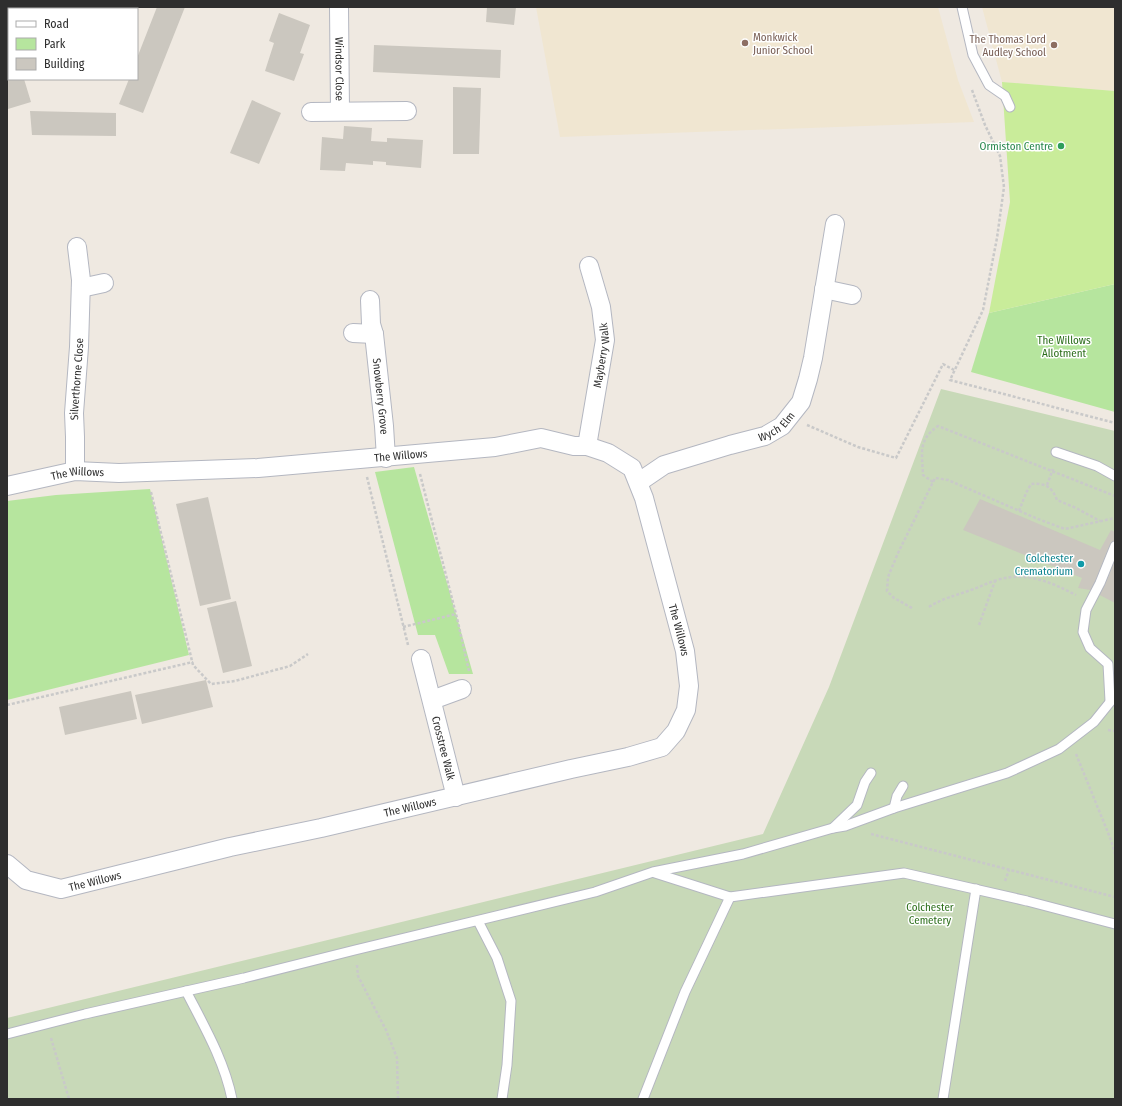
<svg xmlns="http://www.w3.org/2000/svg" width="1122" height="1106" font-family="'Fira Sans Condensed',sans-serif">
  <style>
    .education { fill: #f0e6d1 }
    .green { fill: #b6e59e }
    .cemetery { fill: #c8d9b8 }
    .pitch { fill: #c9ec9a }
    .building { fill: #cbc7bf }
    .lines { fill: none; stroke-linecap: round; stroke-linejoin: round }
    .service-casing { stroke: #b4b7c1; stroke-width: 11 }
    .minor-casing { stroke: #b4b7c1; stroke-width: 20 }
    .path { stroke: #c9c9c9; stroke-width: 2.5; stroke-dasharray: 3 2; stroke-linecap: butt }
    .service { stroke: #fff; stroke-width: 9 }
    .minor { stroke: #fff; stroke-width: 18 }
    .education-dot { fill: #8d6e63; stroke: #fff; stroke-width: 1.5 }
    .leisure-dot { fill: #2e9e5b; stroke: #fff; stroke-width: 1.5 }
    .culture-dot { fill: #0f9aa8; stroke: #fff; stroke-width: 1.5 }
    .labels { text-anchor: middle; stroke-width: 3; stroke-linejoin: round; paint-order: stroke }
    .education-label { font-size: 11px; fill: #785e54; stroke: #fff; text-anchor: start }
    .street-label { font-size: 11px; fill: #2e2e2e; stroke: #fff }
    .leisure-label { font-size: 11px; fill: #27864d; stroke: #fff; text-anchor: end }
    .park-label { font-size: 11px; fill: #2c6e1b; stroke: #fff }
    .culture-label { font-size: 11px; fill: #0d838f; stroke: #fff; text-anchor: end }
  </style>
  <rect width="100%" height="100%" fill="#efe9e1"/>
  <g class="education">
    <path d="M536 7H938L958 80 974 122 560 137Z"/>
    <path d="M982 7H1115V91L1002 82Z"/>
  </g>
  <g class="green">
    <path d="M1115 284V412L971 372 989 313Z"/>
    <path d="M414 467 473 674H449L435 635H418L375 472Z"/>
    <path d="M150 489 189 655 7 700V501L56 495Z"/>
  </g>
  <path class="cemetery" d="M941 389 1115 431V1099H7V1018L763 834 829 687Z"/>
  <path class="pitch" d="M1002 82 1115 91V284L989 313 1010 202Z"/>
  <g class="building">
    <path d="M157 7H185L143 113 119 104 129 79H137V58Z"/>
    <path d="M487 7H516L514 25 486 22Z"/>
    <path d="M279 13 310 25 300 53 304 54 294 81 265 71 274 43 269 41Z"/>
    <path d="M7 21H8L9 23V79H24L31 102 8 109Z"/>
    <path d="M374 45 501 50 500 78 373 72Z"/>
    <path d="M453 87 481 88 479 154H453Z"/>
    <path d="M252 100 281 113 259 164 230 153Z"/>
    <path d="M30 111 116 113V136L32 135Z"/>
    <path d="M344 126 372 128 371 141 387 142V138L423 140 421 168 386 165V162L373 161V165L346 163 345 171 320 170 322 137 343 139Z"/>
    <path d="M208 497 231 599 200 606 176 504Z"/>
    <path d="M980 499 1100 550 1111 530 1115 532V603L1090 590 1078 588 1082 578 963 530Z"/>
    <path d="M236 601 252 666 223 673 207 608Z"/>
    <path d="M206 680 213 707 142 724 135 695Z"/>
    <path d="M131 691 137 719 65 735 59 707Z"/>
  </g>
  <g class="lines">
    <g class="service-casing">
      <g id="service">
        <path d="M81 7 82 9"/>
        <path d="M962 7 973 55 989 85 1005 96 1010 107"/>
        <path d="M1056 452 1097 466 1115 476"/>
        <path d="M1110 701 1108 664 1090 648 1083 632 1086 610 1100 583 1115 546"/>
        <path d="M894 808 897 796 903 786"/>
        <path d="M833 828 845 826 894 808 1007 773 1059 749 1094 722 1115 696"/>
        <path d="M655 873 730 897 904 873 1027 901 1115 924"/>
        <path d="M478 921 497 958 511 1001 507 1065 502 1099"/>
        <path d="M186 991C204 1026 224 1060 232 1099"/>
        <path d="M7 1034 85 1014 244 978 355 950 595 892 653 872 743 854 833 828 857 805 865 782 871 773"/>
        <path d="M643 1099 685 992 730 897"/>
        <path d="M943 1099 976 889"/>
      </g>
    </g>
    <g class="minor-casing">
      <g id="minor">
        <path id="s1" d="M339 7 340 111"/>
        <path d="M311 112 407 111"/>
        <path d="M81 288 104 283"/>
        <path d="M824 289 852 295"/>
        <path id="s2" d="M370 300 371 324 374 334 384 426 386 458"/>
        <path d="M353 333 374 334"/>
        <path id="s3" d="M587 446 605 340 601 307 589 266"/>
        <path id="s4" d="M75 471V437L74 413 79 347 81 280 77 247"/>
        <path id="s5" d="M639 482 664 465 730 445 765 436 782 426 801 402 808 379 813 358 835 224"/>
        <path id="s6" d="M7 486 75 471 119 473 258 468 495 447 541 438 574 446H587L608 453 632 468 644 498 685 651 689 686 686 710 676 731 662 747 628 757 571 769 321 828 230 847 61 889 26 880 7 864"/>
        <path id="s7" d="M421 659 456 797"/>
        <path d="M432 700 462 689"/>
      </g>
    </g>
    <g class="path">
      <path d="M972 90 985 125 1000 156 1004 187 997 238 983 310 950 380 1115 423"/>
      <path d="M807 425 858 447 896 458 943 364 954 370"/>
      <path d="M420 474 457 618 469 671"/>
      <path d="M367 477 408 645"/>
      <path d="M933 482 923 475C922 452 918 440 938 426L1115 496"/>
      <path d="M1047 485 1053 469"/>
      <path d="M151 492 193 665 211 684 235 681 290 666 308 654"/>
      <path d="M1019 511 1026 493 1031 484C1046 483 1052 487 1057 500L1076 508 1100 521"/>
      <path d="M929 607C941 599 954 596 968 591 978 588 987 583 997 580 1027 571 1050 582 1076 595"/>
      <path d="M912 608 894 598 887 591 888 577 898 553 935 478 948 480 1038 519 1065 529 1115 518"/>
      <path d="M979 625 995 581"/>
      <path d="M403 627 456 614"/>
      <path d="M7 705 193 662"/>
      <path d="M1108 730 1115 731"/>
      <path d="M1076 754 1111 840 1115 854"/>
      <path d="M871 834 1115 897"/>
      <path d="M1005 881 1009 870"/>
      <path d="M357 965 358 976 386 1030 397 1058 398 1099"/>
      <path d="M51 1038 69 1099"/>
    </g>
    <use href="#service" class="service"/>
    <use href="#minor" class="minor"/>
  </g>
  <g class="education-dot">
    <circle cx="745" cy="43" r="4"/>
    <circle cx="1054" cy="45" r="4"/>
  </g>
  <circle class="leisure-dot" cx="1061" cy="146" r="4"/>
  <circle class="culture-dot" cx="1081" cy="564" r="4"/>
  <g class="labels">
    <g class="education-label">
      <text x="753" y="41">Monkwick<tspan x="753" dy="13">Junior School</tspan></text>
      <text x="1046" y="43" text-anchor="end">The Thomas Lord<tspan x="1046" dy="13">Audley School</tspan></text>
    </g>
    <g class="street-label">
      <text dy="4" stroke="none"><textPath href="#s1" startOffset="62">Windsor Close</textPath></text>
      <text dy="4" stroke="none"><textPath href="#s3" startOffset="92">Mayberry Walk</textPath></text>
      <text dy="4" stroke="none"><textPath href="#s4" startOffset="92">Silverthorne Close</textPath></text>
      <text dy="4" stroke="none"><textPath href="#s2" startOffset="97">Snowberry Grove</textPath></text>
      <text dy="4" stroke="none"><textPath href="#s5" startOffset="150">Wych Elm</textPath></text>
      <text dy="4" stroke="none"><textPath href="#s6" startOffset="396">The Willows</textPath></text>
      <text dy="4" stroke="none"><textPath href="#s6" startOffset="72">The Willows</textPath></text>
      <text dy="4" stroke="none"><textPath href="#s6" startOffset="804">The Willows</textPath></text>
      <text dy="4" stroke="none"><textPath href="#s7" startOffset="92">Crosstree Walk</textPath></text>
      <text transform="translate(410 807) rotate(-13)" y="4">The Willows</text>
      <text transform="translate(95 881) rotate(-14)" y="4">The Willows</text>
    </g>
    <g class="leisure-label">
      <text x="1053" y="150">Ormiston Centre</text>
    </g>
    <g class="park-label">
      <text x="1064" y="344">The Willows<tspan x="1064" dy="13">Allotment</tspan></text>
      <text x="930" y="911">Colchester<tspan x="930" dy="13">Cemetery</tspan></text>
    </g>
    <g class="culture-label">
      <text x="1073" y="562">Colchester<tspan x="1073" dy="13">Crematorium</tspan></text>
    </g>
  </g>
  <rect width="1122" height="1106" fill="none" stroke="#2e2e2e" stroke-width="16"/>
  <rect x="8" y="8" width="130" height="72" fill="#ffffff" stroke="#ababab"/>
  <rect x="16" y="21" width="20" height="6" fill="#ffffff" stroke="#ababab"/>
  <text x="44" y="28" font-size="12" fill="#2e2e2e">Road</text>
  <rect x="16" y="38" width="20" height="12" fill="#b6e59e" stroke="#ababab"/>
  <text x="44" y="48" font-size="12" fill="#2e2e2e">Park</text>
  <rect x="16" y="58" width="20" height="12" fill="#cbc7bf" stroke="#ababab"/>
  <text x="44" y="68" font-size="12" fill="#2e2e2e">Building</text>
</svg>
